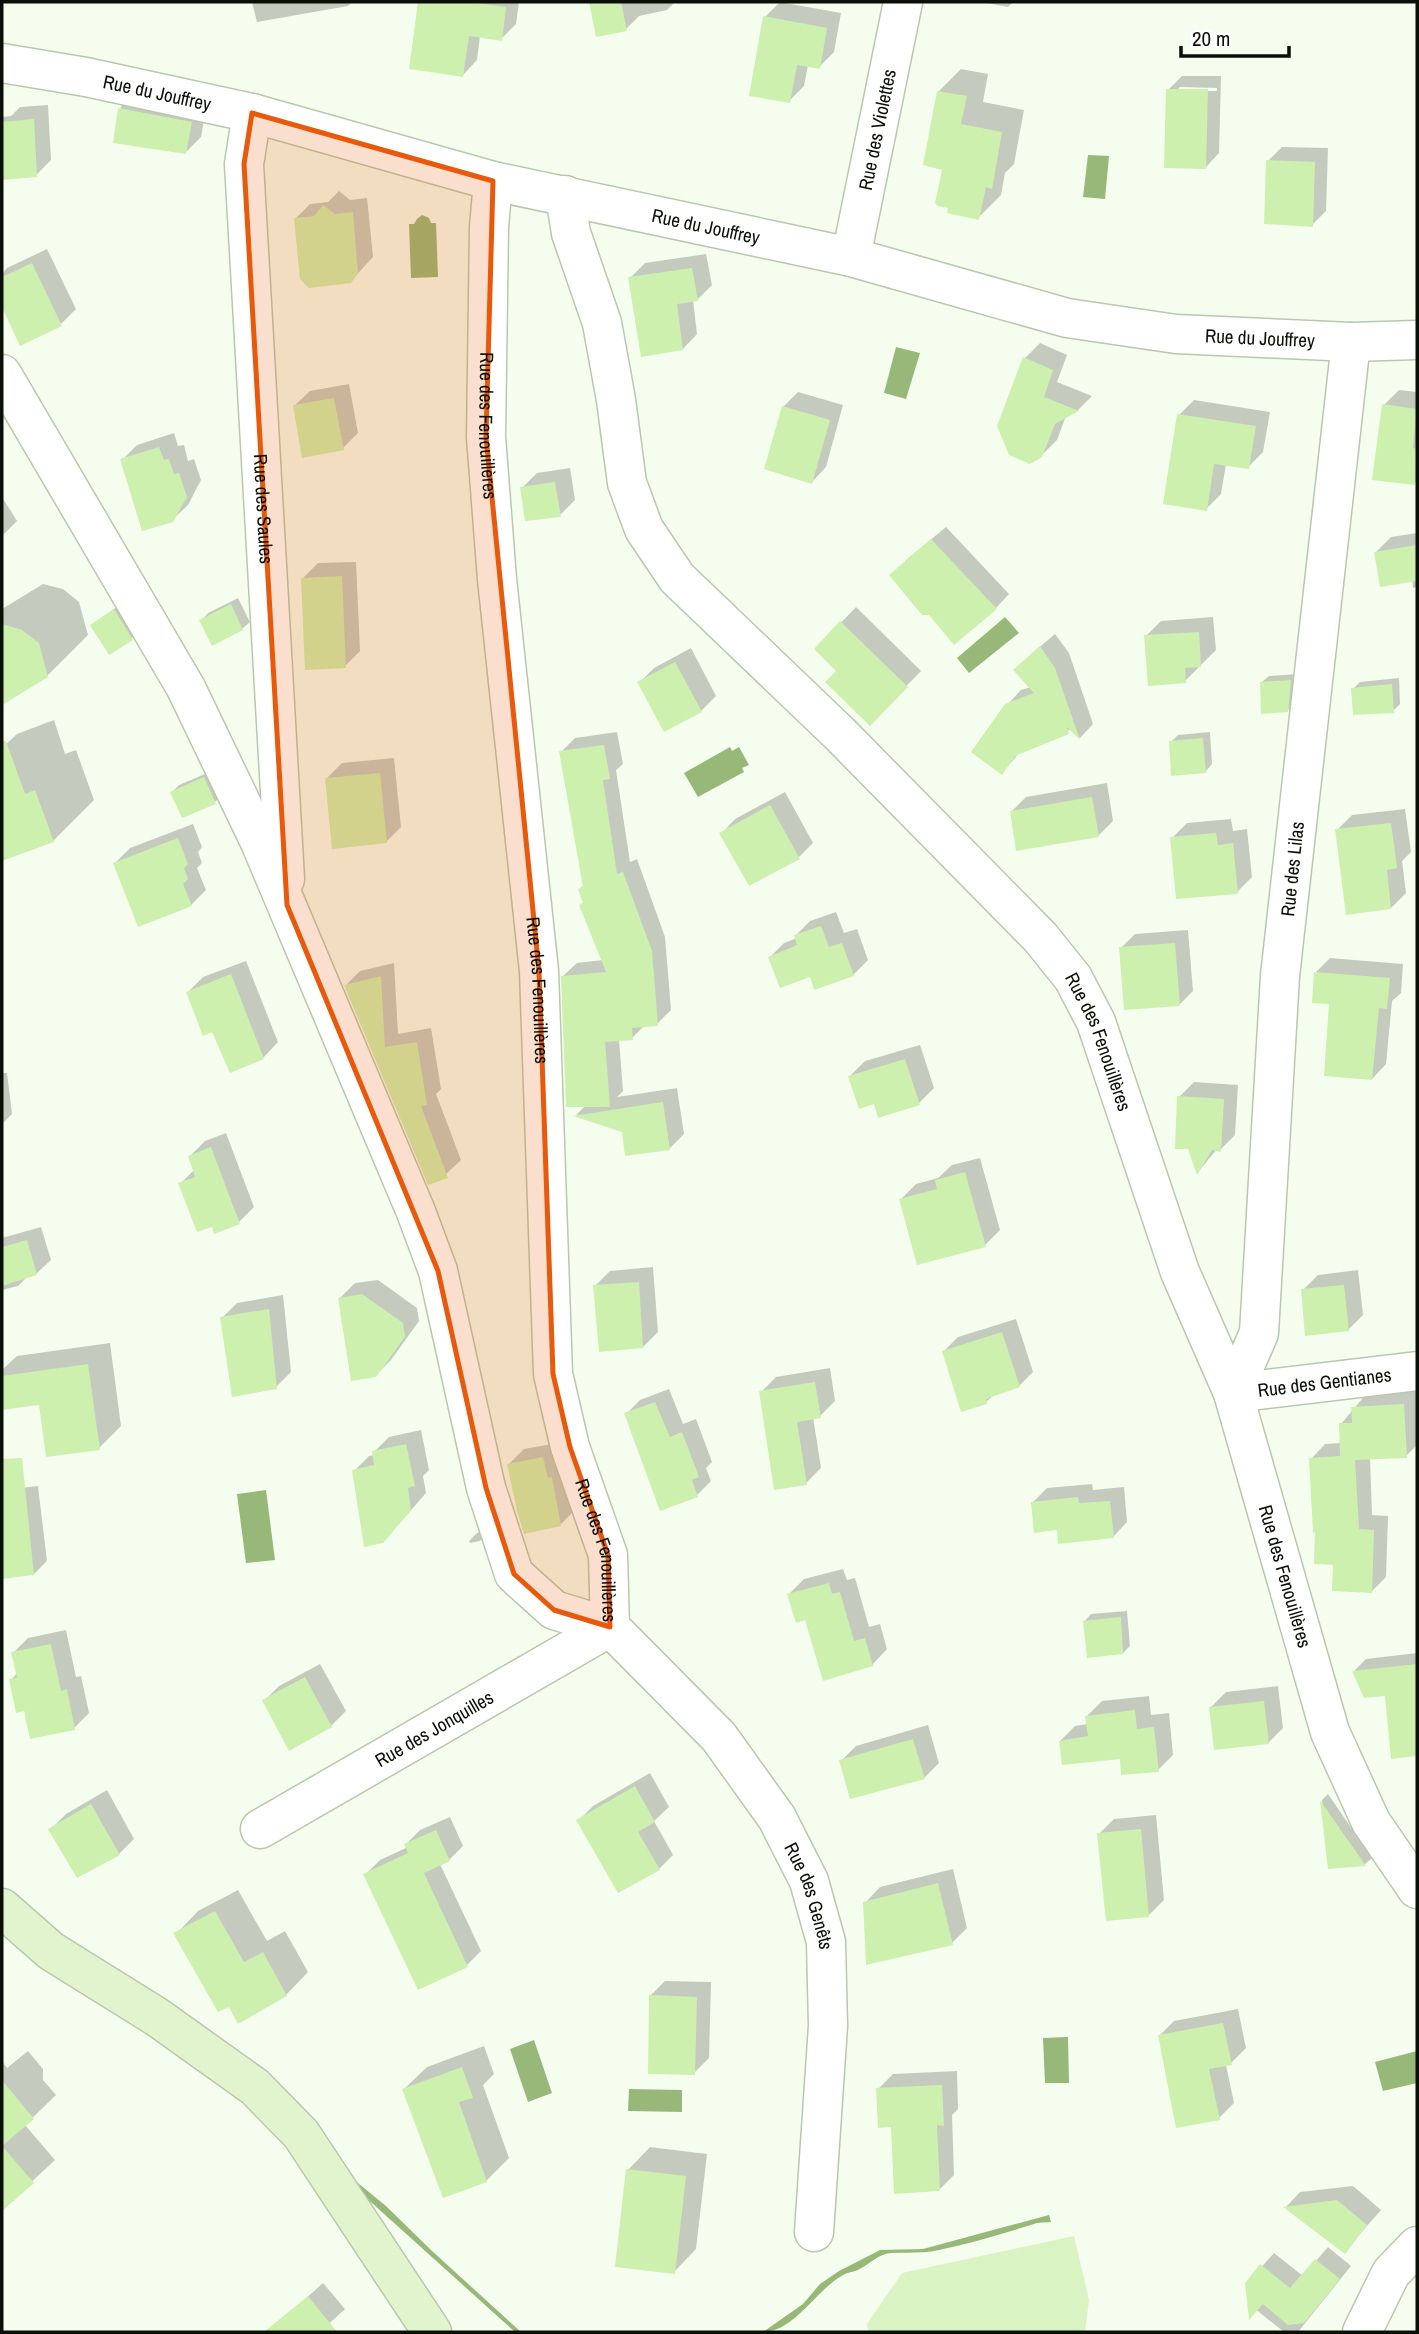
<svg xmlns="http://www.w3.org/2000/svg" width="1419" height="2334" font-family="'Archivo Narrow',sans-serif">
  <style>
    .green { fill: #d9f3c3 }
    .water { fill: #97b879 }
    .shadow { fill: #0003; fill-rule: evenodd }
    .building { fill: #cdf0ae }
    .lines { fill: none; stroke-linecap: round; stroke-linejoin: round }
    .street-casing { stroke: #b9c8ad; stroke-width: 41 }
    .secondary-casing { stroke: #b9c8ad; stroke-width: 41 }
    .street { stroke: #fff; stroke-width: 38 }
    .secondary { stroke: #e2f4cd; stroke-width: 38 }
    .marked { fill: #e8590c; fill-opacity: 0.2; stroke: #e8590c; stroke-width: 5; stroke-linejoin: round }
    .labels { text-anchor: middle; stroke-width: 6; stroke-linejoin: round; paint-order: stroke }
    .street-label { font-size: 19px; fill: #0a0f07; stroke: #fff }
  </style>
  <rect width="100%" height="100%" fill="#f5feee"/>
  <path class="green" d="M1074 2236 1089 2300 1085 2332H869L867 2324 902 2273Z"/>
  <g class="water">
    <path d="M1088 155 1109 156 1105 199 1083 197Z"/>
    <path d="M422 215 429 218 431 223H436L438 277 411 278 409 224H414L417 219Z"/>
    <path d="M896 347 920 353 906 399 884 393Z"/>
    <path d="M1005 617 1019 633 969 673 957 658Z"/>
    <path d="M730 747 732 751 739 747 749 765 742 768 744 772 698 797 684 773Z"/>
    <path d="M266 1490 275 1560 246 1563 237 1494Z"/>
    <path d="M1068 2037 1069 2083H1045L1043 2038Z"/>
    <path d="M534 2040 552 2093 528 2102 510 2049Z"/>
    <path d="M1417 2051V2083L1383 2091 1375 2062Z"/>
    <path d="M629 2089 682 2090V2112L628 2111Z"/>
    <path d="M353 2179 386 2206 431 2250 521 2332H515L352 2185Z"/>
    <path d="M1049 2215 1051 2222 1037 2223C1005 2233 972 2243 939 2250 923 2254 908 2252 891 2253 878 2254 870 2264 858 2270 853 2272 848 2272 843 2275 816 2290 794 2332 763 2332L803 2304 820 2284 839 2271 880 2250 923 2249Z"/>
  </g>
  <g class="shadow">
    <path d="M252 2H352L348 6 257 22Z"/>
    <path d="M420 2H519L516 24 501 39 480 36 477 60 463 75 411 67Z"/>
    <path d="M591 2H675L667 10 639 16 626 29 597 35Z"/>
    <path d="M780 2 841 13 834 52 819 67 808 65 804 86 789 101 765 17Z"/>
    <path d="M981 2H1013L1008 7Z"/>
    <path d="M961 69 988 74 983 102 1024 110 1014 164 1005 173 1001 195 978 218 944 169 938 92Z"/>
    <path d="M1182 76H1221L1219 153 1205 168 1168 90ZM1180 87 1217 88V91H1177Z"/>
    <path d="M135 93 206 108 201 137 186 152 120 108Z"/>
    <path d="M48 105 51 160 36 175 2 178V117L11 116 20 107Z"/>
    <path d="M1282 147 1328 148 1326 211 1312 225 1268 161Z"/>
    <path d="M339 191 350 200 367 198 373 257 350 282 295 219 310 204 328 202Z"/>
    <path d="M47 249 76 309 61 324 21 344 2 303V274L7 268Z"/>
    <path d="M706 254 712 285 697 300H693L697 334 683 349 630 278 645 263Z"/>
    <path d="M1040 343 1067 355 1057 382 1092 396 1078 410 1066 416 1057 440 1041 456 1025 358Z"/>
    <path d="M349 384 358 433 343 448 294 406 310 391Z"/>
    <path d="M1399 390 1417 392V481L1414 483 1384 405Z"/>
    <path d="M798 392 843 405 826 467 812 482 783 407Z"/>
    <path d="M1194 400 1270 412 1263 452 1248 467 1226 464 1221 494 1206 509 1179 415Z"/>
    <path d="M174 433 178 446 184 445 188 461 194 459 201 480 188 505 172 520 122 460 137 445Z"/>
    <path d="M570 468 575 500 560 515 522 488 537 473Z"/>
    <path d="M2 497 17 521 2 536Z"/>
    <path d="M946 527 1009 594 996 608 905 561Z"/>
    <path d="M1417 533V587L1413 588 1412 580 1376 552 1391 537Z"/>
    <path d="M356 562 360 651 345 666 303 578 318 563Z"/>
    <path d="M43 584 63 589 79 602 88 635 47 676 2 703V609Z"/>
    <path d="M238 598 250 622 242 629 201 621 208 613Z"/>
    <path d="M122 603 139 632 131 639 92 625Z"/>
    <path d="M856 607 921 671 870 723 838 671 816 649Z"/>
    <path d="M1213 617 1216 650 1185 681 1146 636 1161 621Z"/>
    <path d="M1055 634 1069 653 1093 724 1080 738 1071 729 1020 752 1002 773 1007 705 1021 690 1031 687 1029 656Z"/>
    <path d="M691 648 716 696 701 711 665 730 639 683 654 668Z"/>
    <path d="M1297 674 1294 703 1287 711 1261 683 1269 676Z"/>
    <path d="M1399 678 1400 704 1393 711 1353 689 1360 682Z"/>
    <path d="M54 720 65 754 76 750 94 800 53 841 6 858 2 847V748L17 734Z"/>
    <path d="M617 732 623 764 616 770 630 862 637 859 665 937 671 1010 657 1024 645 1025 632 1038 619 1039 623 1091 617 1097 677 1088 684 1134 669 1149 624 1130 576 1115 586 1105 563 976 577 963 603 960 581 905 585 901 580 889 584 885 561 752 575 738Z"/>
    <path d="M1210 732 1212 764 1205 772 1171 742 1178 735Z"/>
    <path d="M394 758 401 827 386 842 327 778 342 763Z"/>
    <path d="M212 771 222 795 215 802 183 816 172 792 179 785Z"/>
    <path d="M1107 783 1113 821 1098 836 1011 812 1026 797Z"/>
    <path d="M785 792 813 843 799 857 721 834 735 819Z"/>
    <path d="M1405 809 1411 852 1402 861 1406 893 1391 908 1337 830 1352 815Z"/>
    <path d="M1231 819 1233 831 1247 829 1252 877 1237 892 1172 838 1187 823Z"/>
    <path d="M193 824 202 847 198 852 202 863 197 868 206 890 191 905 115 863 130 848Z"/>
    <path d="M836 912 844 933 857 929 868 960 853 975H811L770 957 784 943 797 938 796 935 810 921Z"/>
    <path d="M1188 930 1193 991 1179 1005 1121 948 1135 934Z"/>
    <path d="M1330 958 1403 964 1401 993 1392 1001 1386 1064 1372 1079 1316 972Z"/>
    <path d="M246 961 278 1042 264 1057 231 1071 212 1030 188 992 203 977Z"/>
    <path d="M394 963 398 1034 431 1028 441 1089 436 1094 461 1160 446 1174 346 985 360 971Z"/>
    <path d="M920 1045 934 1088 919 1103 875 1102 850 1076 865 1061Z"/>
    <path d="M2 1073H7L12 1114 2 1124Z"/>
    <path d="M1194 1082 1238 1085 1235 1135 1220 1150 1217 1149 1198 1172 1179 1097Z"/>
    <path d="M226 1133 254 1207 239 1222 180 1184 194 1170 190 1156 205 1141Z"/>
    <path d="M980 1158 1000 1230 985 1245 901 1199 916 1184 938 1178 952 1165Z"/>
    <path d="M41 1227 51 1260 36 1274 27 1277 18 1286 2 1290V1238Z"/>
    <path d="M653 1267 658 1332 643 1347 595 1286 610 1271Z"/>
    <path d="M1358 1270 1363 1315 1348 1330 1303 1290 1318 1275Z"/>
    <path d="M378 1280 417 1308 419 1321 391 1360 375 1376 340 1298 355 1283Z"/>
    <path d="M283 1295 291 1372 276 1387 222 1318 237 1303Z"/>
    <path d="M1016 1319 1033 1372 1019 1386 995 1394 986 1402 944 1351 958 1337Z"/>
    <path d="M110 1343 121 1426 99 1448 40 1403 2 1408V1370L17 1356Z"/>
    <path d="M830 1368 835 1401 820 1416 813 1417 821 1468 806 1483 761 1392 776 1377Z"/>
    <path d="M669 1389 683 1424 696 1419 712 1462 706 1468 711 1481 697 1495 626 1414 640 1400Z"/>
    <path d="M1417 1390V1445L1406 1456 1370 1458 1372 1515 1388 1516 1386 1577 1372 1591 1335 1564 1317 1530 1311 1459 1325 1444 1341 1443V1424L1367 1393Z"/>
    <path d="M421 1430 429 1470 423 1476 426 1493 398 1525 354 1471 369 1456 374 1455V1452L389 1437Z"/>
    <path d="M558 1443 576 1509 561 1524 509 1464 524 1449Z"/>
    <path d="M1092 1484 1093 1490 1124 1487 1127 1522 1113 1537 1058 1528 1033 1502 1047 1488Z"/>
    <path d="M38 1486 47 1561 34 1574 2 1577V1490Z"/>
    <path d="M485 1528 487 1534 480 1541 470 1543 469 1541 476 1534Z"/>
    <path d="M843 1569 847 1580 855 1578 869 1627 880 1624 887 1649 872 1665 806 1618 789 1594 804 1579Z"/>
    <path d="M1127 1611 1130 1646 1123 1653 1084 1622 1091 1614Z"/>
    <path d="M66 1630 76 1677 81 1676 89 1713 74 1728 25 1709 11 1680 17 1673 13 1653 28 1638Z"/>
    <path d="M1417 1653V1755L1392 1757 1387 1694 1354 1671 1366 1659Z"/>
    <path d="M320 1664 346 1711 331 1726 264 1701 279 1686Z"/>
    <path d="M1278 1686 1283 1728 1268 1743 1211 1707 1226 1692Z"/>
    <path d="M1149 1696 1151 1715 1169 1713 1173 1755 1158 1770 1121 1757 1060 1741 1075 1726 1088 1724 1087 1716 1102 1701Z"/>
    <path d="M928 1725 939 1763 924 1778 841 1761 856 1746Z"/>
    <path d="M650 1773 669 1807 654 1821 673 1855 659 1869 578 1821 593 1806Z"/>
    <path d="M107 1790 134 1839 119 1854 51 1829 66 1814Z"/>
    <path d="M1328 1794 1372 1858 1365 1864 1329 1867 1322 1800Z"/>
    <path d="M1156 1815 1164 1900 1149 1915 1099 1834 1114 1819Z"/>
    <path d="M450 1817 463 1846 449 1860 440 1864 481 1951 467 1965 365 1875 380 1860 408 1847 406 1844 420 1830Z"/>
    <path d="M953 1869 967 1928 952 1943 865 1903 880 1887Z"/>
    <path d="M238 1890 267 1941 285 1931 308 1972 286 1995 229 2004 176 1934 198 1911Z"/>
    <path d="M665 1981 711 1982 709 2058 694 2073 650 1996Z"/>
    <path d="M1238 2009 1246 2048 1231 2063 1226 2065 1234 2103 1219 2118 1159 2036 1174 2021Z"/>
    <path d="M484 2046 494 2074 483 2085 509 2158 486 2181 404 2089 427 2067Z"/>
    <path d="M28 2051 43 2069V2080L56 2095 25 2125 55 2160 12 2200 2 2198V2061L7 2068Z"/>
    <path d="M957 2071 958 2109 952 2115 954 2175 939 2190 893 2125 878 2089 893 2074Z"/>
    <path d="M650 2147 707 2154 696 2249 674 2272 628 2170Z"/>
    <path d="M1353 2186 1381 2210 1344 2252 1286 2207 1300 2192Z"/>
    <path d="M1328 2247 1351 2266 1298 2332H1284L1249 2304 1247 2283 1274 2253 1303 2276Z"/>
    <path d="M323 2283 345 2309 320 2332H282L276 2325Z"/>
  </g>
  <g class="building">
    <path d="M418 2H470L506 7 502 41 469 36 463 77 409 69Z"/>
    <path d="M589 2H621L627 31 596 37Z"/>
    <path d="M763 16 827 28 820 69 797 65 790 103 749 96Z"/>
    <path d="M1166 89H1208L1206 169 1164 168Z"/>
    <path d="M937 91 967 96 961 124 1002 132 992 189 986 187 979 220 947 213 948 208 938 206 935 203 942 170 923 165Z"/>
    <path d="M118 108 192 122 186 154 113 143Z"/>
    <path d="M34 119 37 177 2 180V122Z"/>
    <path d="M1266 160 1315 162 1313 227 1264 224Z"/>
    <path d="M323 205 335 214 353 212 358 273 351 283 309 288 300 279 294 218 314 216Z"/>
    <path d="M32 263 62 326 20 346 2 307V277Z"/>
    <path d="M692 268 698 301 677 304 683 350 641 357 628 277Z"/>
    <path d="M1023 357 1053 370 1044 397 1079 411 1055 424 1042 457 1030 464 1009 455 997 426Z"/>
    <path d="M334 398 344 450 302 458 293 405Z"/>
    <path d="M1382 404 1417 409 1413 448 1417 449 1415 485 1372 480Z"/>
    <path d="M782 406 830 420 812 484 764 469Z"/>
    <path d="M1177 414 1256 426 1249 469 1214 464 1207 511 1163 504Z"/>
    <path d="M159 447 164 460 169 459 174 474 179 473 187 497 173 522 142 531 120 459Z"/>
    <path d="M555 482 561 517 525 521 520 487Z"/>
    <path d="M931 539 997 609 954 645 929 615H922L889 575Z"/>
    <path d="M1417 545V581L1380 587 1374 552Z"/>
    <path d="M342 576 346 668 305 670 301 578Z"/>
    <path d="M231 604 243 630 212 646 199 620Z"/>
    <path d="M114 609 133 640 109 655 90 625Z"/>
    <path d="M840 621 908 687 870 726 825 682 836 671 814 649Z"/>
    <path d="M2 624 22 630 39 643 48 677 2 705Z"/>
    <path d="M1199 632 1201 667 1185 668 1186 683 1148 686 1144 635Z"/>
    <path d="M1040 646 1055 668 1080 740 1067 727 1069 734 1015 756 1002 775 971 752 1005 704 1034 693 1013 670Z"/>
    <path d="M675 662 702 712 664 732 637 682Z"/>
    <path d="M1291 680 1288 712 1261 714 1260 682Z"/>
    <path d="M1392 684 1394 713 1353 715 1351 688Z"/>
    <path d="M1203 738 1206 773 1171 776 1169 741Z"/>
    <path d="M6 741 25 794 35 790 54 842 2 861V742Z"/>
    <path d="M604 745 610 779 603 780 617 874 623 872 652 951 658 1026 632 1028 633 1040 605 1042 610 1107H566L561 976 606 972 579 905 583 903 578 889 583 887 559 751Z"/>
    <path d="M380 773 387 843 332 849 325 778Z"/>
    <path d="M204 777 216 804 182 818 170 792Z"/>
    <path d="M1092 797 1099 837 1016 851 1010 811Z"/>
    <path d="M770 805 800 859 749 886 719 833Z"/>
    <path d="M1391 823 1397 868 1387 870 1391 909 1346 915 1335 829Z"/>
    <path d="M1216 833 1218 845 1233 843 1238 894 1176 899 1170 837Z"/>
    <path d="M178 838 188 864 184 868 188 879 183 884 192 906 138 927 113 863Z"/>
    <path d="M821 926 829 947 842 943 854 976 814 990 810 977 780 988 768 957 797 945 794 935Z"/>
    <path d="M1175 943 1180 1006 1124 1010 1119 947Z"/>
    <path d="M1314 972 1390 978 1387 1009 1379 1008 1372 1080 1324 1076 1329 1004 1312 1003Z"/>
    <path d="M231 974 264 1059 230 1073 212 1032 203 1036 186 992Z"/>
    <path d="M381 976 385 1047 417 1042 427 1105 421 1106 448 1178 428 1185 344 985Z"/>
    <path d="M905 1059 920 1105 878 1118 874 1104 859 1109 848 1076Z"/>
    <path d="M1177 1096 1224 1099 1221 1152 1212 1150 1197 1175 1188 1149H1175Z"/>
    <path d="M663 1102 670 1150 625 1156 622 1132 573 1116Z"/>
    <path d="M211 1147 240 1224 214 1234 212 1227 197 1232 178 1183 195 1177 188 1156Z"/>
    <path d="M965 1172 986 1247 917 1265 899 1199 937 1189 935 1180Z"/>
    <path d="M27 1240 37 1275 2 1286V1247Z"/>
    <path d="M639 1282 643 1348 599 1352 593 1285Z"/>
    <path d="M1344 1285 1349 1331 1305 1336 1301 1289Z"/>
    <path d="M362 1294 403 1323 405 1337 376 1377 351 1381 338 1298Z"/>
    <path d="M269 1309 277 1389 232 1397 220 1317Z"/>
    <path d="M1002 1332 1020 1387 986 1399 987 1404 961 1412 942 1351Z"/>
    <path d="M88 1364 100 1450 46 1457 39 1405 2 1410V1376Z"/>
    <path d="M815 1382 821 1418 797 1422 807 1485 774 1490 759 1391Z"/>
    <path d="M655 1402 670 1437 682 1432 699 1477 692 1480 698 1497 660 1511 624 1413Z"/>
    <path d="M1404 1404 1407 1458 1355 1460 1359 1529 1374 1530 1372 1593 1332 1591 1333 1565 1314 1564 1315 1532 1313 1533 1309 1458 1340 1456 1339 1423H1352L1351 1407Z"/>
    <path d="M406 1444 415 1486 408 1488 411 1510 383 1543 364 1547 352 1470 374 1465 372 1451Z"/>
    <path d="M543 1457 548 1478 552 1477 561 1526 524 1534 517 1511 507 1464Z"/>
    <path d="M22 1458 34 1575 2 1579V1459Z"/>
    <path d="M1078 1497 1079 1503 1110 1501 1114 1538 1058 1544 1057 1530 1034 1533 1031 1502Z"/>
    <path d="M829 1583 832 1594 840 1592 854 1641 865 1638 873 1666 823 1681 805 1620 796 1623 787 1594Z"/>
    <path d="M1121 1617 1123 1654 1087 1658 1083 1621Z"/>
    <path d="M51 1644 61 1691 67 1689 75 1730 30 1739 24 1711 16 1713 9 1679 17 1678 11 1652Z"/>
    <path d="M1417 1664V1756L1391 1759 1385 1696 1364 1698 1352 1671Z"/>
    <path d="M305 1677 332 1727 289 1751 262 1700Z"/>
    <path d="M1264 1701 1269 1744 1214 1750 1209 1707Z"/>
    <path d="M1135 1710 1137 1729 1154 1727 1159 1772 1121 1775 1120 1759 1062 1765 1059 1741 1088 1736 1085 1716Z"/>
    <path d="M913 1739 925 1779 850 1799 839 1760Z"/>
    <path d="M635 1786 655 1822 638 1832 660 1870 618 1893 576 1820Z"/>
    <path d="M1320 1800 1366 1866 1328 1869Z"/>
    <path d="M91 1804 120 1855 77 1878 48 1829Z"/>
    <path d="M1141 1829 1149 1917 1106 1921 1097 1833Z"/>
    <path d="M436 1830 450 1861 424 1873 468 1967 418 1990 363 1874 408 1853 404 1844Z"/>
    <path d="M938 1883 953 1945 866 1965 863 1902Z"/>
    <path d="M215 1911 244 1962 263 1952 287 1996 238 2024 229 2007 218 2012 173 1933Z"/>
    <path d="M649 1995 697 1997 695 2075 648 2074Z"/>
    <path d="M1223 2023 1232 2065 1209 2069 1220 2120 1176 2128 1158 2035Z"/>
    <path d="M462 2067 473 2098 459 2102 487 2182 443 2198 402 2089Z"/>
    <path d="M2 2080 34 2119 2 2146Z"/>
    <path d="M942 2085 944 2126 937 2125 940 2191 894 2194 891 2127 878 2128 876 2088Z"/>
    <path d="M2 2146 34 2183 2 2211Z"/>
    <path d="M626 2169 686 2176 675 2274 615 2267Z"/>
    <path d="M1337 2200 1367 2225 1345 2254 1283 2207Z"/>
    <path d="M1315 2259 1340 2279 1304 2323 1288 2325 1263 2304 1249 2320 1245 2283 1260 2264 1290 2288Z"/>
    <path d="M308 2296 337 2332H264Z"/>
  </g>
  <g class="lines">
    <g class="street-casing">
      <g id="street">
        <path id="s1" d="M2 63 86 77 252 113 493 181 851 257 1067 318 1176 334 1351 342 1417 340"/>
        <path id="s2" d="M252 113 244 164 285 879"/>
        <path id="s3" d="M493 181 489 227 486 437 497 579 539 971 553 1374 570 1447 608 1555 610 1627"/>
        <path id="s4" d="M565 195 571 233 602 323 616 400 627 483 644 529 677 578 840 734 1040 937 1073 978 1096 1022 1180 1272 1233 1393 1330 1732 1371 1822 1417 1889"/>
        <path id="s5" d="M851 257 903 2"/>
        <path id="s6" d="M1351 342 1280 976 1259 1333 1233 1393 1417 1371"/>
        <path id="s7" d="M2 374 186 688 260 842 416 1212 438 1271 486 1488 514 1574 554 1610 610 1627 719 1737 777 1818 809 1881 826 1942 828 2026 814 2232"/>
        <path id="s8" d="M260 1829 610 1627"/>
        <path d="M1362 2332 1391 2273 1417 2246"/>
      </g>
    </g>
    <g class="secondary-casing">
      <path id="secondary" d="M2 1908 51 1951 157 2017 255 2087 301 2134 432 2332"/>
    </g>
    <use href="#street" class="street"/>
    <use href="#secondary" class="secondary"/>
  </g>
  <path class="marked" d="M252 113 493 181 486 437 539 971 553 1374 570 1447 608 1555 610 1627 554 1610 514 1574 486 1488 438 1271 287 905 244 164Z"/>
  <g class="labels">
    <g class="street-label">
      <text dy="7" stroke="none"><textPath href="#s1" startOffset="158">Rue du Jouffrey</textPath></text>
      <text dy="7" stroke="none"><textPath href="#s5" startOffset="130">Rue des Violettes</textPath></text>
      <text dy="7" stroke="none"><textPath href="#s1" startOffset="723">Rue du Jouffrey</textPath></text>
      <text dy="7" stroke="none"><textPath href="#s1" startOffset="1290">Rue du Jouffrey</textPath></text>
      <text dy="7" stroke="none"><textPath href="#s3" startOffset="245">Rue des Fenouillères</textPath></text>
      <text dy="7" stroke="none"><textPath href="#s2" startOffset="397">Rue des Saules</textPath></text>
      <text transform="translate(1292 869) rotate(-84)" y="7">Rue des Lilas</text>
      <text dy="7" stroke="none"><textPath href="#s3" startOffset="812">Rue des Fenouillères</textPath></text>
      <text dy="7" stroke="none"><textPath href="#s4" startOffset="1036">Rue des Fenouillères</textPath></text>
      <text dy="7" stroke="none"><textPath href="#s6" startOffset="1153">Rue des Gentianes</textPath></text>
      <text dy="7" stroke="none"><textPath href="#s3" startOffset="1379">Rue des Fenouillères</textPath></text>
      <text dy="7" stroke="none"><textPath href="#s4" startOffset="1603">Rue des Fenouillères</textPath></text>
      <text dy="7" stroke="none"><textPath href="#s8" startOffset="201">Rue des Jonquilles</textPath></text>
      <text dy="7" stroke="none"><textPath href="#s7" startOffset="1764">Rue des Genêts</textPath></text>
    </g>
  </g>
  <rect width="1419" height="2334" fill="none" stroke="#0a0f07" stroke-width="7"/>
  <path d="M1181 46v10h108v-10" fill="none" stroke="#0a0f07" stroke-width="3.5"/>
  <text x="1192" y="46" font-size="21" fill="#0a0f07" stroke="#ffffff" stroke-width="5" paint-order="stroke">20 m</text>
</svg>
